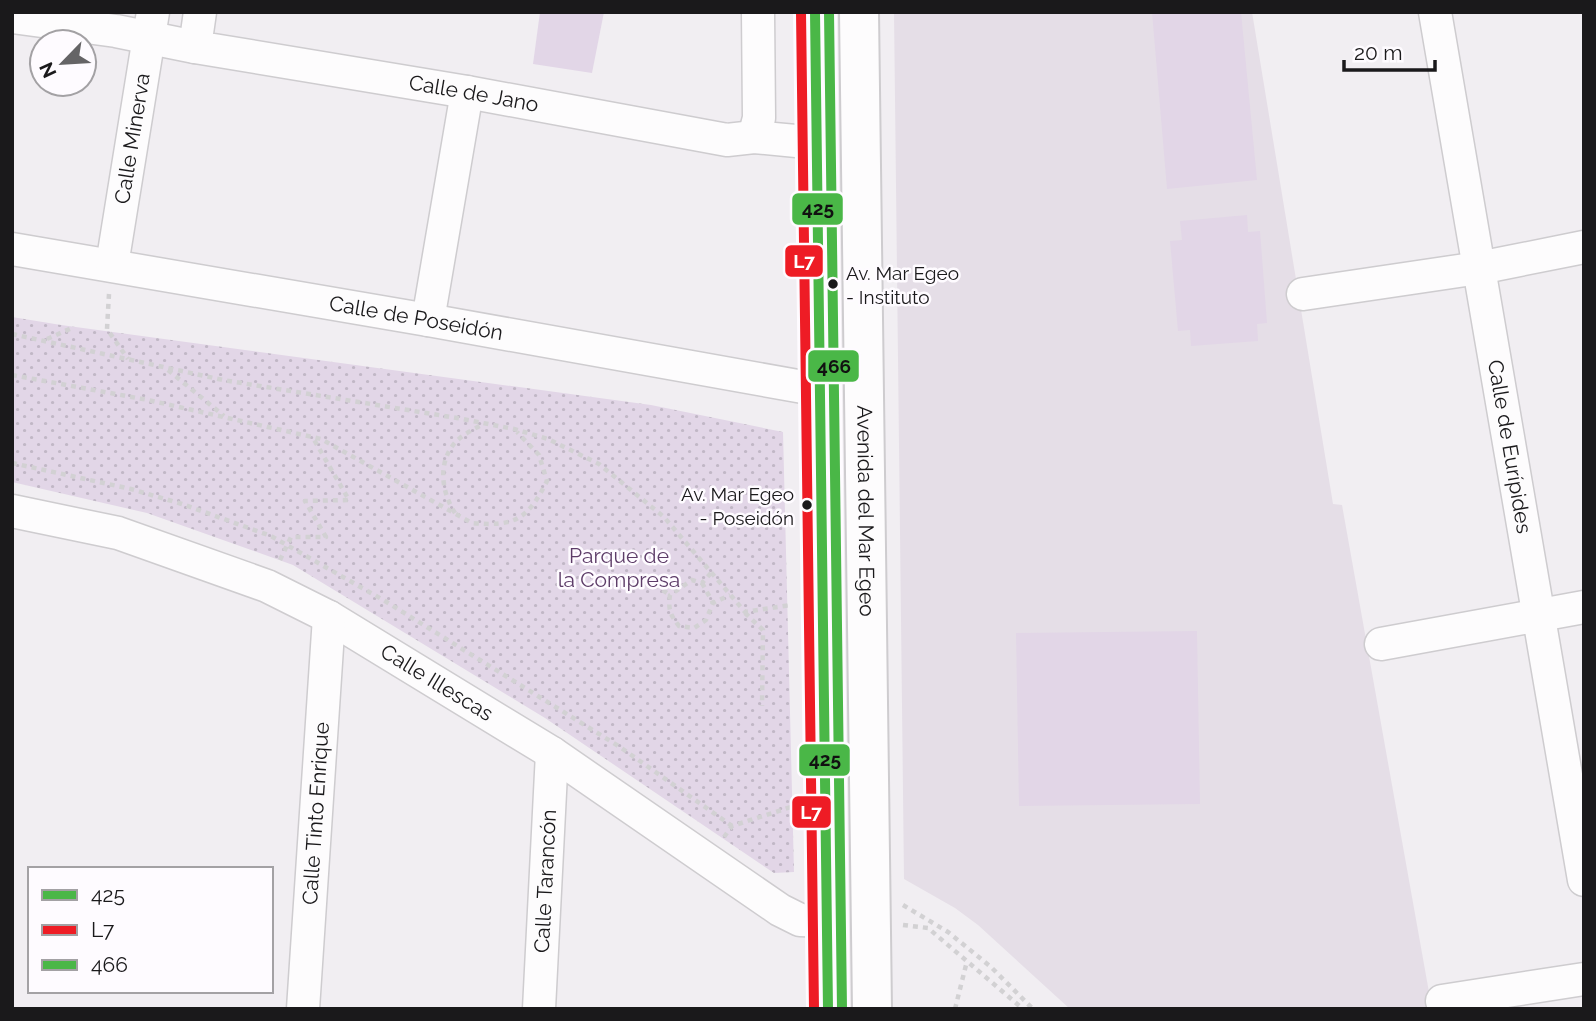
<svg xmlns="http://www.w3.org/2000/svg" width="1596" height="1021" font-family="Raleway,sans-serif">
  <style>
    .built { fill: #e5dee7 }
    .grass { fill: url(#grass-dots) }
    .garden { fill: #e2d6e7 }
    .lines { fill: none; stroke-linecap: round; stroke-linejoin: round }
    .street-casing { stroke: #cecccf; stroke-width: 35 }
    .secondary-casing { stroke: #cecccf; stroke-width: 42 }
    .path { stroke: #d2d1d3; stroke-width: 4.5; stroke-dasharray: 5 5; stroke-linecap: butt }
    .street { stroke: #fdfcfd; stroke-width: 32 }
    .secondary { stroke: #fdfcfd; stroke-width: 38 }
    .bus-1-casing { stroke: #fefbff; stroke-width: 16 }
    .bus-2-casing { stroke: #fefbff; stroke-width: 16 }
    .bus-3-casing { stroke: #fefbff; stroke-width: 16 }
    .bus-1 { stroke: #4ab747; stroke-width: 10 }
    .bus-2 { stroke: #ee1c25; stroke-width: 10 }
    .bus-3 { stroke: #4ab747; stroke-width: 10 }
    .bus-dot { fill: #1a191b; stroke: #fefbff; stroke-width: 2.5 }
    .labels { text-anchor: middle; stroke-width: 5; stroke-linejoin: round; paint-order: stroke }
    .bus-label { font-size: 19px; fill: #1a191b; stroke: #fefbff; text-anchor: start }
    .street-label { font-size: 21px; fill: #1a191b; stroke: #fefbff }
    .park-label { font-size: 21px; fill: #5d3c68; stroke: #fefbff }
    .line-badge { stroke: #fefbff; stroke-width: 2.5 }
    .badge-label { font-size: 19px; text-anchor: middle; font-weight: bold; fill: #fff }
    .pale-badge-label { font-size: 19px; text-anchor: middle; font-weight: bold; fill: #111 }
  </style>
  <defs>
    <pattern id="grass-dots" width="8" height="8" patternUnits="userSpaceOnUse" patternTransform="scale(1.75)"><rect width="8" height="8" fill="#e2d6e7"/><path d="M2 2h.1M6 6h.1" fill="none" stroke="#c1b7c6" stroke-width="1.8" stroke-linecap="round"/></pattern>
  </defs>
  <rect width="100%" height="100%" fill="#f1eef2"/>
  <path class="built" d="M894 12H1252L1333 504 1342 505 1432 1009H1070L978 925 955 908 904 879Z"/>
  <path class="grass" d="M12 317 61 325 651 405 783 432 794 872 774 873 545 718 293 565 147 513 12 482Z"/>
  <g class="garden">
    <path d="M540 12H604L592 73 533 64Z"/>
    <path d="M1152 12H1241L1257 180 1167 189Z"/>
    <path d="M1247 215 1248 232 1260 231 1267 323 1257 324 1258 341 1191 346 1190 330 1178 331 1170 241 1182 240 1180 221Z"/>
    <path d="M1197 631 1200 804 1019 806 1016 633Z"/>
  </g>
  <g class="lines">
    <g class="street-casing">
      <g id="street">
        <path id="s1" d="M200 12 195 47 467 92 727 140 754 137 817 143"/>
        <path id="s2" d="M1435 12 1584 880"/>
        <path d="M12 17 116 31 195 47"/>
        <path d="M754 137 759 118 758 12"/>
        <path id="s3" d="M12 249 428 320 820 390"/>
        <path id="s4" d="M112 265 153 12"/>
        <path d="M1303 294 1479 268 1584 247"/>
        <path d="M428 320 467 92"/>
        <path id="s5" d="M12 511 118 533 267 586 329 617 552 753 780 910 800 920 827 921"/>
        <path d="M1381 644 1584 607"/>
        <path d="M1442 1001 1584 979"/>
        <path id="s6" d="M303 1009 329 617"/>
        <path id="s7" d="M539 1009 552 753"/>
      </g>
    </g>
    <g class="secondary-casing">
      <g id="secondary">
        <path d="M815 12 828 1009"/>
        <path id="s8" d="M859 12 872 1009"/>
      </g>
    </g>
    <g class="path">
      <path d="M109 294 107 329 128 359"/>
      <path d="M12 334 223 380 457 418 514 429 548 439 599 464 664 517 745 612 791 605"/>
      <path d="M47 339 74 327"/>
      <path d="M168 370 224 416"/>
      <path d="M12 375 148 400 321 439 472 523C515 527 528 519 547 481L539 455 517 432"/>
      <path d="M12 463 131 489 182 504 271 536 385 601 620 747 732 826"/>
      <path d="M455 513C440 490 437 457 460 438 466 433 476 428 483 424"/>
      <path d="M280 560 291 537H326L305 501 349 500 313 438"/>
      <path d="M711 573 702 583 692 580 670 595C668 609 670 615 679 626L694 628 706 620 713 603 730 595"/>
      <path d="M646 579 670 595"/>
      <path d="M702 583 713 603"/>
      <path d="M745 613 763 630 762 706"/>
      <path d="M724 837 732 826 791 807"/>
      <path d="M903 905 948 932 991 967 1033 1009"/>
      <path d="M903 925 928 928 1023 1009"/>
      <path d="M955 1009 967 961"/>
    </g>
    <use href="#street" class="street"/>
    <use href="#secondary" class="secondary"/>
    <g class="bus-1-casing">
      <path id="bus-1" d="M815 12 828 1009"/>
    </g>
    <g class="bus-2-casing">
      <path id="bus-2" d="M801 12 814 1009"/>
    </g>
    <g class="bus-3-casing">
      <path id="bus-3" d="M829 12 842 1009"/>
    </g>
    <use href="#bus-1" class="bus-1"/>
    <use href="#bus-2" class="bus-2"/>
    <use href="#bus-3" class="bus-3"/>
  </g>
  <g class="bus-dot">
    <circle cx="833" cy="284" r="6"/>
    <circle cx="807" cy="505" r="6"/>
  </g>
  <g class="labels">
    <g class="bus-label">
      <text x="846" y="280">Av. Mar Egeo<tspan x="846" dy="24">- Instituto</tspan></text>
      <text x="794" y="501" text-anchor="end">Av. Mar Egeo<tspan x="794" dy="24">- Poseidón</tspan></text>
    </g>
    <g class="street-label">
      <text dy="7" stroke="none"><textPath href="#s1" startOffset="318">Calle de Jano</textPath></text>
      <text dy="7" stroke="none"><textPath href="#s4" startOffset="128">Calle Minerva</textPath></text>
      <text dy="7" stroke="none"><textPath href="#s3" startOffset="410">Calle de Poseidón</textPath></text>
      <text dy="7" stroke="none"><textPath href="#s2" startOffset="441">Calle de Eurípides</textPath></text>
      <text dy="7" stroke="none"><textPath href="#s8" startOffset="499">Avenida del Mar Egeo</textPath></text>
      <text dy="7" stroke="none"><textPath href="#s5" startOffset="462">Calle Illescas</textPath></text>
      <text dy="7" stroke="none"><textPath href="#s6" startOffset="196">Calle Tinto Enrique</textPath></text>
      <text dy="7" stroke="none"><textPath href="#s7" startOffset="128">Calle Tarancón</textPath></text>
    </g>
    <g class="park-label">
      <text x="619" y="563">Parque de<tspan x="619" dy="24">la Compresa</tspan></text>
    </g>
  </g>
  <g class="line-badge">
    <rect x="791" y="192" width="53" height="34" rx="7" fill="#4ab747"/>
    <rect x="784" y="244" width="40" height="34" rx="7" fill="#ee1c25"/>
    <rect x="807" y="349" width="53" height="34" rx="7" fill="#4ab747"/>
    <rect x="798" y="743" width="53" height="34" rx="7" fill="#4ab747"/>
    <rect x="791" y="795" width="41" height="34" rx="7" fill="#ee1c25"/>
  </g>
  <g class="badge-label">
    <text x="804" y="268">L7</text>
    <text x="811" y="819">L7</text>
  </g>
  <g class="pale-badge-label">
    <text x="818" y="215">425</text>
    <text x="834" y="373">466</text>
    <text x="825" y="766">425</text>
  </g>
  <rect width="1596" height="1021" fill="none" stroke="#1a191b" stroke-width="28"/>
  <rect x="28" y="867" width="245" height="126" fill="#fefbff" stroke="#a3a1a4" stroke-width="2"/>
  <rect x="42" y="890" width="35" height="10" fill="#4ab747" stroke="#a3a1a4" stroke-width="2"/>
  <text x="91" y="902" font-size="21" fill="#1a191b">425</text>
  <rect x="42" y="925" width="35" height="10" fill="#ee1c25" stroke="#a3a1a4" stroke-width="2"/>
  <text x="91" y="937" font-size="21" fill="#1a191b">L7</text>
  <rect x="42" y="960" width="35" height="10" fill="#4ab747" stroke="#a3a1a4" stroke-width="2"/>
  <text x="91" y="972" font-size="21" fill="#1a191b">466</text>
  <g transform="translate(63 63) rotate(245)"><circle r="33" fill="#fefbff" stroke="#a3a1a4" stroke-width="2"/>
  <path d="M0-5L12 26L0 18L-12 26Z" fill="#656466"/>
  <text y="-10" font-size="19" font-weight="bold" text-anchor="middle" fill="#1a191b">N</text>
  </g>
  <path d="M1344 60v10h91v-10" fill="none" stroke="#1a191b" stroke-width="3.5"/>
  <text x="1354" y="60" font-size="21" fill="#1a191b" stroke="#fefbff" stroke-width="5" paint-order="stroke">20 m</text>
</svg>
